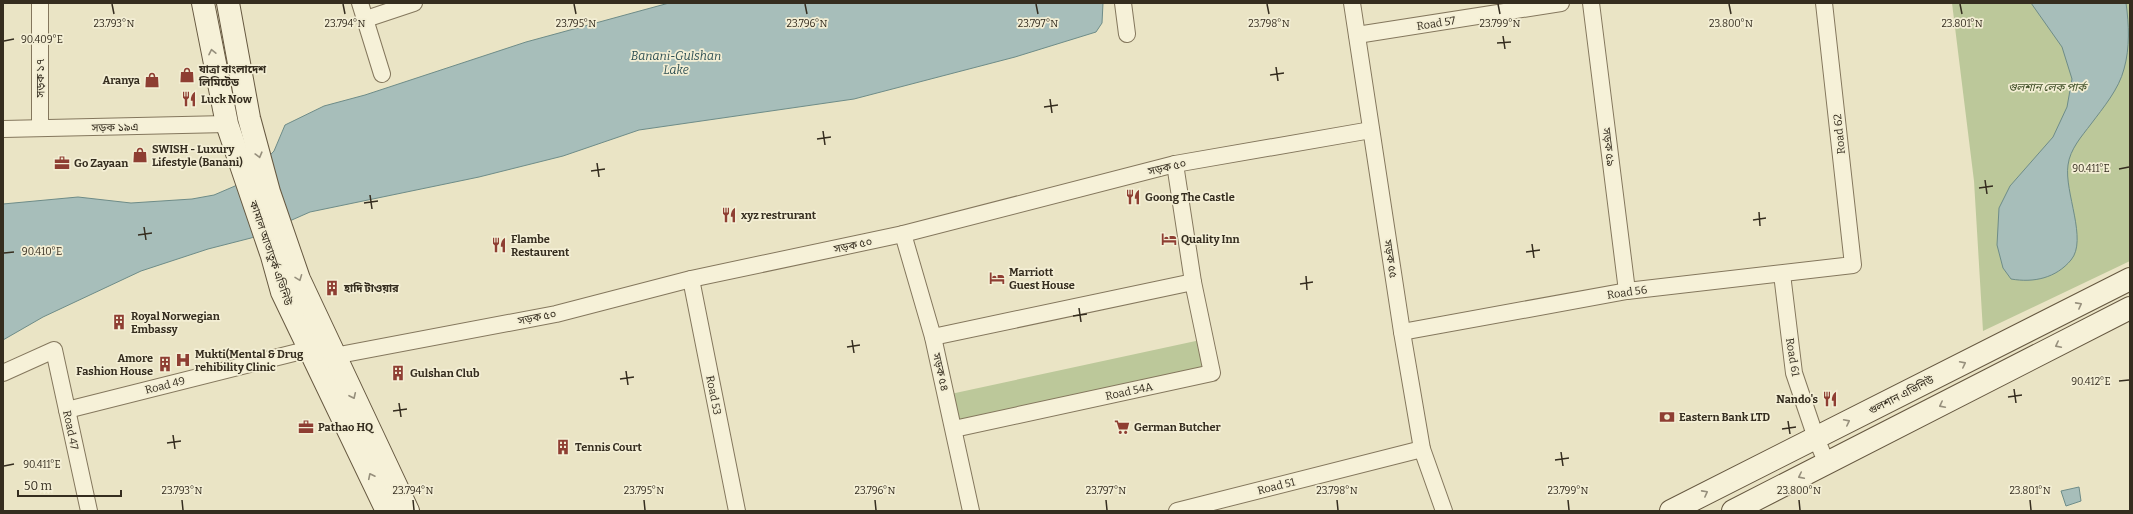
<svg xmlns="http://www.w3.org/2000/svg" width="2133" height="514" font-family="Bitter,'Noto Sans Bengali',serif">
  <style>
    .green { fill: #bcc89a }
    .water { fill: #a7beba; stroke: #6e8c88 }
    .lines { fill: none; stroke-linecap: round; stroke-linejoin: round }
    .street-casing { stroke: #84775d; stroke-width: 18 }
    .secondary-casing { stroke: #665840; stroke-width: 24 }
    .street { stroke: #f6f1d8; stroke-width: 16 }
    .secondary { stroke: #f6f1d8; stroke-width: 22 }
    .oneway { stroke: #968f7c }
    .ticks { fill: none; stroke: #352d1f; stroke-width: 1.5 }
    .labels { text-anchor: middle; stroke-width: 3.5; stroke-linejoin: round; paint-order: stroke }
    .street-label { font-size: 11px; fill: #352d1f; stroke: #f3eed4 }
    .poi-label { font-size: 11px; font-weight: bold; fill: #352d1f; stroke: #f3eed4; text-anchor: start }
    .park-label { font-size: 11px; font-style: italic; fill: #415028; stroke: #f3eed4 }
    .water-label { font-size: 12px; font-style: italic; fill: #305154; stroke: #f3eed4 }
    .ticks-label { font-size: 10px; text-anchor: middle; fill: #352d1f; stroke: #f3eed4; stroke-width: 3.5; stroke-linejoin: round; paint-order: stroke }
  </style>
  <rect width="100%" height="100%" fill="#eae4c5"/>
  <g class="green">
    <path d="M1952 3H2130V261L1983 331 1974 181Z"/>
    <path d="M1205 339 1212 373 954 429 946 395Z"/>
  </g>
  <g class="water">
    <path d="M669 3H1103L1102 23 1096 32 1015 57 854 99 639 130 563 156 479 177 310 212 251 238 208 249 141 271 43 317 3 340V204L78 197 131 203 192 199 214 195 235 186 254 172 274 151 285 125 324 106 365 95 526 42Z"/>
    <path d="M2031 3H2126C2129 24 2130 48 2124 69 2119 89 2103 108 2091 124 2082 136 2070 149 2068 165 2064 192 2088 240 2071 260 2056 278 2034 283 2011 279L2003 268 1997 245 1999 208 2010 186 2053 137 2067 107 2072 79 2062 47Z"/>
    <path d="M2079 487 2081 501 2066 506 2061 491Z"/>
  </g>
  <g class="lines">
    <g class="street-casing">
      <g id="street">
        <path d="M360 3 382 74"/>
        <path d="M1123 3 1127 34"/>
        <path d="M1352 3 1402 332 1422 449 1444 511"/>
        <path d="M1591 3 1627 291"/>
        <path d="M366 19 414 3"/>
        <path d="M1357 35 1561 3"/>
        <path d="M40 128V3"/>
        <path d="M3 129 227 124"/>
        <path d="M903 234 933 337 971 511"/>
        <path d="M1782 274 1794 373 1816 438 1827 464"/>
        <path d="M691 279 737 511"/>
        <path d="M1402 332 1627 291 1853 265 1824 3"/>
        <path d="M933 337 1193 282"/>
        <path d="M334 356 556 314 691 279 903 234 1175 164 1371 130"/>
        <path d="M3 373 54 350 89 511"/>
        <path d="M67 410 310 349"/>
        <path d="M954 429 1212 373 1193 282 1175 164"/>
        <path d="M1177 511 1422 449"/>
      </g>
    </g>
    <g class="secondary-casing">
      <g id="secondary">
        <path d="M203 3 227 124 272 256 282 292 387 511"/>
        <path d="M228 3 249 118 269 192 299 279 408 511"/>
        <path d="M1671 511 2130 279"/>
        <path d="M1733 511 2130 308"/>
      </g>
    </g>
    <use href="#street" class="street"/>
    <use href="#secondary" class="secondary"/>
  </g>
  <defs><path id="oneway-chevron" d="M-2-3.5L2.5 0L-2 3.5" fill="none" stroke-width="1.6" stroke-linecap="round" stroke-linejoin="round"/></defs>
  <g class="oneway">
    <use href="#oneway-chevron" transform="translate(212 52) rotate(-102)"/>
    <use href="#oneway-chevron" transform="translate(259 155) rotate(75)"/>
    <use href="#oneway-chevron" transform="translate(299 278) rotate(69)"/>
    <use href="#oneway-chevron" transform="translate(2079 305) rotate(-28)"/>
    <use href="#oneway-chevron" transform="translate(2058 345) rotate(153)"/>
    <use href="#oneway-chevron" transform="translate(1963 364) rotate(-27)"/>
    <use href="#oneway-chevron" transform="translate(353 396) rotate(65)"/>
    <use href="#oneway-chevron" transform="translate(1942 405) rotate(153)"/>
    <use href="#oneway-chevron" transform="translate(1847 422) rotate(-27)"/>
    <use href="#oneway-chevron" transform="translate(371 476) rotate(-116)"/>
    <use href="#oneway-chevron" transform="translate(1801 476) rotate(154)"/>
    <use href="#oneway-chevron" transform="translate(1705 493) rotate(-28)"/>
  </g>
  <path class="ticks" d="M112 4 114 14M343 4 345 14M574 4 576 14M805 4 807 14M1036 4 1038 14M1267 4 1269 14M1498 4 1500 14M1729 4 1731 14M1960 4 1962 14M1503 36 1505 49M4 41 14 39M1497 43 1511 42M1276 67 1278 81M1270 75 1284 73M1050 99 1052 113M1044 107 1058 105M823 131 825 145M817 139 831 137M597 163 599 177M2119 169 2129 167M591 171 605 169M1985 180 1987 194M1979 188 1993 186M370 195 372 209M364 203 378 201M1759 212 1760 226M1753 220 1766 218M144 227 146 240M138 235 152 233M1532 244 1534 258M1526 252 1540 250M4 253 14 252M1306 276 1307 290M1300 284 1313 282M1079 308 1081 322M1073 316 1087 314M852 340 854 353M847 347 860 345M626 371 628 385M620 379 634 377M2119 381 2129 380M2014 389 2016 403M2008 397 2022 395M399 403 401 417M393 411 407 409M1788 421 1790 434M1782 429 1796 427M173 435 175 449M167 443 181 441M1561 452 1563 466M1555 460 1569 458M4 466 14 464M182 500 183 510M413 500 414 510M644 500 645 510M875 500 876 510M1106 500 1107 510M1337 500 1338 510M1568 500 1569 510M1799 500 1800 510M2030 500 2031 510"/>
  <defs>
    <g id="shop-bare" transform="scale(1.2)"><path d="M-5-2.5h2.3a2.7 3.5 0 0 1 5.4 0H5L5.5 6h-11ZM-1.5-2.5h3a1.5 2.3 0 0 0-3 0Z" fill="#8e3e32" stroke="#f3eed4" stroke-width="2.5" paint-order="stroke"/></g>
    <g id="restaurant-bare" transform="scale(1.2)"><path d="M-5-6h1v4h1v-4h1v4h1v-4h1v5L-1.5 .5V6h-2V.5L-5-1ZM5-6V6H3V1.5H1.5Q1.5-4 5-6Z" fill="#8e3e32" stroke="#f3eed4" stroke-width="2.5" paint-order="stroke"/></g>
    <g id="office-bare" transform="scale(1.2)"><path d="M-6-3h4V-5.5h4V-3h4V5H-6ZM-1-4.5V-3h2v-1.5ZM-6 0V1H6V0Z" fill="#8e3e32" stroke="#f3eed4" stroke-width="2.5" paint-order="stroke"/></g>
    <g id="hotel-bare" transform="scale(1.2)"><path d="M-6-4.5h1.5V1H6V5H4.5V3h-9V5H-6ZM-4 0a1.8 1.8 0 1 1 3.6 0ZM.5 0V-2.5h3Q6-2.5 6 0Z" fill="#8e3e32" stroke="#f3eed4" stroke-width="2.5" paint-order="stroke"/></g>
    <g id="building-bare" transform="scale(1.2)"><path d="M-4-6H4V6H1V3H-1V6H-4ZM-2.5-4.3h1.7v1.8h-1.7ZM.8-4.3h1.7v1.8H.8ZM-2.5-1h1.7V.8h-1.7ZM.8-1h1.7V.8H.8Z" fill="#8e3e32" stroke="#f3eed4" stroke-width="2.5" paint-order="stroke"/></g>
    <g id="hospital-bare" transform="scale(1.2)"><path d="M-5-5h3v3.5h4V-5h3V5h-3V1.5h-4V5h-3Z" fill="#8e3e32" stroke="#f3eed4" stroke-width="2.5" paint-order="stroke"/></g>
    <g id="bank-bare" transform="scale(1.2)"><path d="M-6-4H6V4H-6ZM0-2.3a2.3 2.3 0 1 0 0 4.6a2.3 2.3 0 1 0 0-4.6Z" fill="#8e3e32" stroke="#f3eed4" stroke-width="2.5" paint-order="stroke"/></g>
    <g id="supermarket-bare" transform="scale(1.2)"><path d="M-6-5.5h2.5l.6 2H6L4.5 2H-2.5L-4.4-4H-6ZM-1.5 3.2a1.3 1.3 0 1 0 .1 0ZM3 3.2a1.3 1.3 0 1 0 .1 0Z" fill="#8e3e32" stroke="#f3eed4" stroke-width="2.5" paint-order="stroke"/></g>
  </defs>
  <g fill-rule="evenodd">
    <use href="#shop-bare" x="187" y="75"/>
    <use href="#shop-bare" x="152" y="80"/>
    <use href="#restaurant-bare" x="189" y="99"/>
    <use href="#shop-bare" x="140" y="155"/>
    <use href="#office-bare" x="62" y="163"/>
    <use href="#restaurant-bare" x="1133" y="197"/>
    <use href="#restaurant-bare" x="729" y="215"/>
    <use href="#hotel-bare" x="1169" y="239"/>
    <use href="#restaurant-bare" x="499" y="245"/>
    <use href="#hotel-bare" x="997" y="278"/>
    <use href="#building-bare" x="332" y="288"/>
    <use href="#building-bare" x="119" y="322"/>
    <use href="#hospital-bare" x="183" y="360"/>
    <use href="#building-bare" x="165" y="364"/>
    <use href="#building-bare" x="398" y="373"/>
    <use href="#restaurant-bare" x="1830" y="399"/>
    <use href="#bank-bare" x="1667" y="417"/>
    <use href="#office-bare" x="306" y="427"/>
    <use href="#supermarket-bare" x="1122" y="427"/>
    <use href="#building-bare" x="563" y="447"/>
  </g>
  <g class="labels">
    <g class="street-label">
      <text transform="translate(1436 23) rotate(-9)" y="4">Road 57</text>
      <text transform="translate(40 78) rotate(-90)" y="4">সড়ক ১৭</text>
      <text transform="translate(115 127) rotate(-1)" y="4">সড়ক ১৯এ</text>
      <text transform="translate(1839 134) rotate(-96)" y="4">Road 62</text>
      <text transform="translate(1609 147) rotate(83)" y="4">সড়ক ৫৯</text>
      <text transform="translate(1167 167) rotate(-13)" y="4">সড়ক ৫০</text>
      <text transform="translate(853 245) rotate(-12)" y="4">সড়ক ৫০</text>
      <text transform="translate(271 253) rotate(71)" y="4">কামাল আতাতুর্ক এভিনিউ</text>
      <text transform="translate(1391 259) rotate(81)" y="4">সড়ক ৫৫</text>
      <text transform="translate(1627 292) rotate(-8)" y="4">Road 56</text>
      <text transform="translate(537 317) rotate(-11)" y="4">সড়ক ৫০</text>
      <text transform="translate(1793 357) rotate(81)" y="4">Road 61</text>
      <text transform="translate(941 372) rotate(77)" y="4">সড়ক ৫৪</text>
      <text transform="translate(165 385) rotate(-14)" y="4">Road 49</text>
      <text transform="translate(1129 391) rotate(-12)" y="4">Road 54A</text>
      <text transform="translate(714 395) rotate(79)" y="4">Road 53</text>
      <text transform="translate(1901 395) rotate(-27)" y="4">গুলশান এভিনিউ</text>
      <text transform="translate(71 430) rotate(78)" y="4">Road 47</text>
      <text transform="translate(1276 486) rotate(-14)" y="4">Road 51</text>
    </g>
    <g class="poi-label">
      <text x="199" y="73">যাত্রা বাংলাদেশ<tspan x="199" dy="13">লিমিটেড</tspan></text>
      <text x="140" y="84" text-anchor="end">Aranya</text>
      <text x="201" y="103">Luck Now</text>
      <text x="152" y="153">SWISH - Luxury<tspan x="152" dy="13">Lifestyle (Banani)</tspan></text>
      <text x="74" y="167">Go Zayaan</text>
      <text x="1145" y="201">Goong The Castle</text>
      <text x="741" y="219">xyz restrurant</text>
      <text x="511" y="243">Flambe<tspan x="511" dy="13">Restaurent</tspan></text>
      <text x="1181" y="243">Quality Inn</text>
      <text x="1009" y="276">Marriott<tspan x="1009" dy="13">Guest House</tspan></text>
      <text x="344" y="292">হাদি টাওয়ার</text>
      <text x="131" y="320">Royal Norwegian<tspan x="131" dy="13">Embassy</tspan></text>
      <text x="195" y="358">Mukti(Mental &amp; Drug<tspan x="195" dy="13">rehibility Clinic</tspan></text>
      <text x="153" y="362" text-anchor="end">Amore<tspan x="153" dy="13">Fashion House</tspan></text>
      <text x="410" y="377">Gulshan Club</text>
      <text x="1818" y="403" text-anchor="end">Nando's</text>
      <text x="1679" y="421">Eastern Bank LTD</text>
      <text x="318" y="431">Pathao HQ</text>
      <text x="1134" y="431">German Butcher</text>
      <text x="575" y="451">Tennis Court</text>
    </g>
    <g class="park-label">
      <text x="2047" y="91">গুলশান লেক পার্ক</text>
    </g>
    <g class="water-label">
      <text x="676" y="60">Banani-Gulshan<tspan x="676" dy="14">Lake</tspan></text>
    </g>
  </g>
  <g class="ticks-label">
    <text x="114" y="27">23.793°N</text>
    <text x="345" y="27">23.794°N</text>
    <text x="576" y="27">23.795°N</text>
    <text x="807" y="27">23.796°N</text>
    <text x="1038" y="27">23.797°N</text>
    <text x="1269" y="27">23.798°N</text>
    <text x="1500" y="27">23.799°N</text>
    <text x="1731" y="27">23.800°N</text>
    <text x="1962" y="27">23.801°N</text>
    <text x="42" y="43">90.409°E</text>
    <text x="2091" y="172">90.411°E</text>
    <text x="42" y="255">90.410°E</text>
    <text x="2091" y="385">90.412°E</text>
    <text x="42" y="468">90.411°E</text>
    <text x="182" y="494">23.793°N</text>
    <text x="413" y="494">23.794°N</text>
    <text x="644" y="494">23.795°N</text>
    <text x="875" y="494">23.796°N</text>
    <text x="1106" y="494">23.797°N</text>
    <text x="1337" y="494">23.798°N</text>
    <text x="1568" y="494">23.799°N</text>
    <text x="1799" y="494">23.800°N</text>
    <text x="2030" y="494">23.801°N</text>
  </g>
  <rect width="2133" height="514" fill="none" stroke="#352d1f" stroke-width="8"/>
  <path d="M18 490v6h103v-6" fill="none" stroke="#352d1f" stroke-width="2"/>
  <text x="24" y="490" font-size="12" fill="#352d1f" stroke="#f3eed4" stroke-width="3" paint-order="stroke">50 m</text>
</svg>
